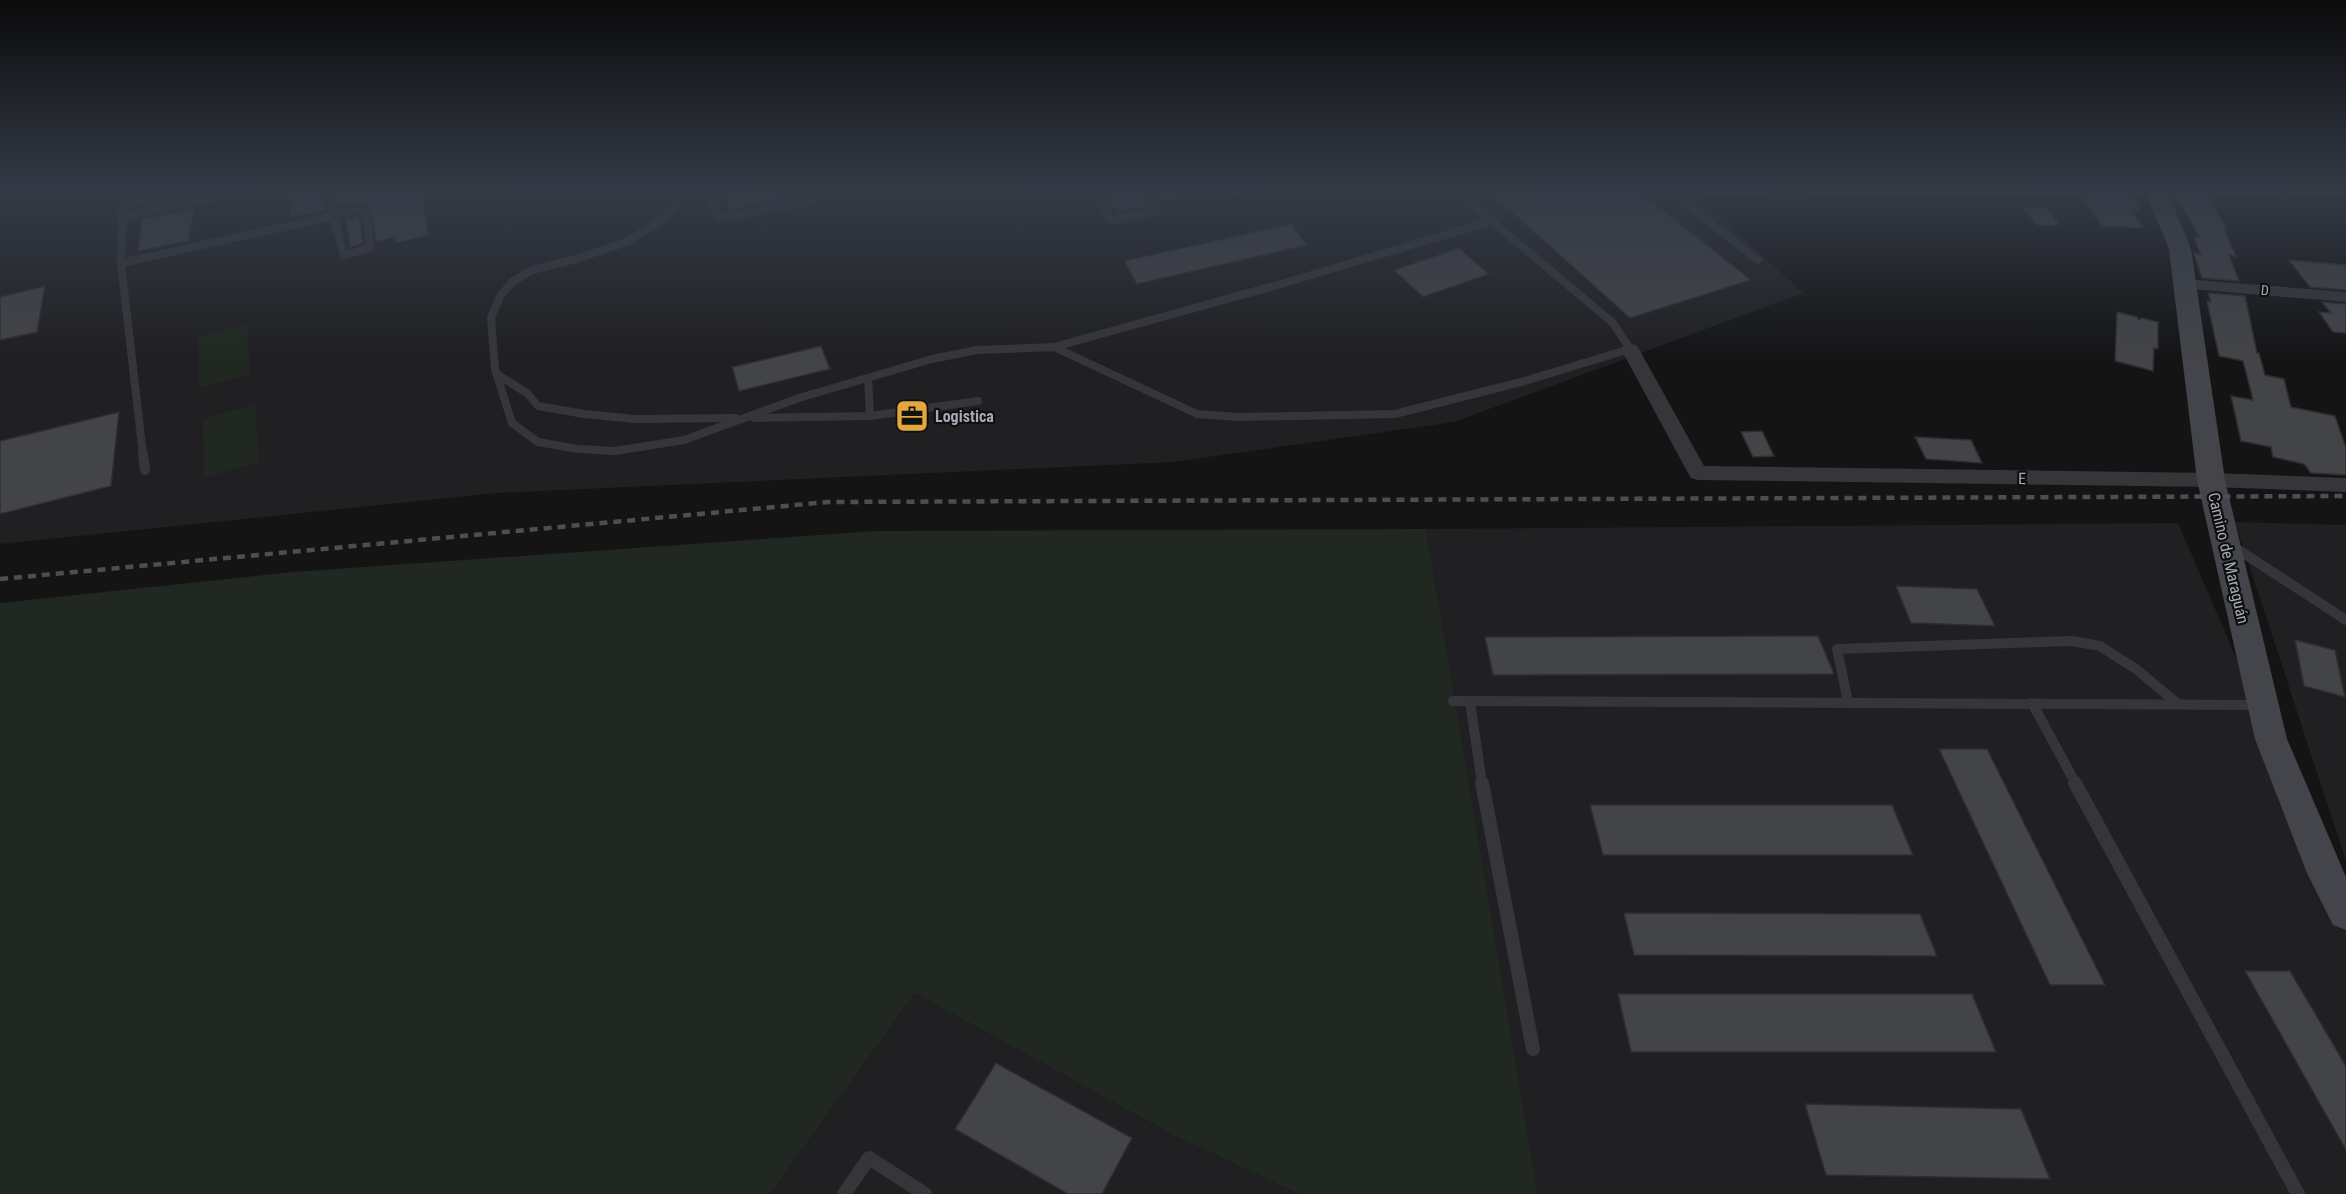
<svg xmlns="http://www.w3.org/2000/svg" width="2346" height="1194" font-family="'Roboto Condensed',sans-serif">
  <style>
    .built { fill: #202022 }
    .green { fill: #202821 }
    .building { fill: #434448; stroke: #2e2e31; stroke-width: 1.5 }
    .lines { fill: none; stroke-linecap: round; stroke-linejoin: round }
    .lane-far2 { stroke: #35363a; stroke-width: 8 }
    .lane-far1 { stroke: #35363a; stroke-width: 10 }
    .lane { stroke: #35363a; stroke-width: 14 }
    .street { fill: #35363a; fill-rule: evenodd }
    .secondary { fill: #43454a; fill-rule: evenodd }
    .rail { stroke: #4c4e53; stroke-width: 4.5; stroke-dasharray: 8 6; stroke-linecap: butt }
    .labels { text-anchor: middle; stroke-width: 4.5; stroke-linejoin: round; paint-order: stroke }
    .far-street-label { font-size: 14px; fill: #a6abb5; stroke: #0f0f10 }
    .poi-label { font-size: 16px; font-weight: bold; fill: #a6abb5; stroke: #0f0f10; text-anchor: start }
    .street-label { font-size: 16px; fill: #a6abb5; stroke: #0f0f10 }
  </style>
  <rect width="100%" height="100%" fill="#141415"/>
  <g class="built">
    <path d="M24 191H1223L1230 202 1292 191H1693L1803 293 1454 422 1173 462 496 493 0 544V195Z"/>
    <path d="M2235 522 2346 525V861Z"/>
    <path d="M2178 523 2346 913V1194H1538L1426 529Z"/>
    <path d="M915 993 1175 1136 1299 1194H770Z"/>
  </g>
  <g class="green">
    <path d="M247 324 250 374 199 388 198 336Z"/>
    <path d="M255 404 259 462 204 478 203 419Z"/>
    <path d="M1426 529 1538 1194H1299L1175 1136 915 993 770 1194H0V603L293 572 877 531Z"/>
  </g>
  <g class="building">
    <path d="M288 191H321L325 210 291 217Z"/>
    <path d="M334 191H421L429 235 396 243 395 237 376 242 370 208 360 204 338 207Z"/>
    <path d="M723 191H774L777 200 730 210Z"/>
    <path d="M1104 191H1143L1148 205 1117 212Z"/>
    <path d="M1156 191H1176L1177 199 1160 202Z"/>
    <path d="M1510 191H1639L1751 280 1630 318 1494 196Z"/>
    <path d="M2078 191H2130L2141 211 2131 210 2144 228 2102 226Z"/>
    <path d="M2173 191H2204L2228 230 2224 229 2236 256 2229 255 2239 281 2202 278 2194 253 2201 255 2194 237 2200 238Z"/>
    <path d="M2045 207 2060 225H2037L2023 208Z"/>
    <path d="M195 208 188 241 138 251 142 219Z"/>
    <path d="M359 217 363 243 350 247 346 219Z"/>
    <path d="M1291 224 1307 245 1137 284 1124 261Z"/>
    <path d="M1459 248 1489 274 1423 297 1394 270Z"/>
    <path d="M2289 260 2346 265V290L2310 287Z"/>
    <path d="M45 286 37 332 0 340V297Z"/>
    <path d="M2208 293 2245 296 2257 353H2259L2265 375 2284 379 2291 407 2335 416 2346 448V475L2311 473 2304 464 2273 457 2271 447 2241 441 2231 396 2253 400 2243 361 2219 356 2207 301 2211 302Z"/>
    <path d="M2322 302 2346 304V333L2333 332 2319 312 2331 313Z"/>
    <path d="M2117 312 2137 317 2139 320 2142 318 2158 322V349L2154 348 2153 371 2115 361Z"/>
    <path d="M821 346 830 369 739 391 732 367Z"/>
    <path d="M119 412 111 486 0 514V441Z"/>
    <path d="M1762 431 1774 456 1753 457 1741 432Z"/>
    <path d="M1915 437 1971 440 1982 463 1926 459Z"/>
    <path d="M1896 586 1977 589 1995 626 1911 623Z"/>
    <path d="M1818 636 1834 674 1493 675 1485 637Z"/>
    <path d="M2295 640 2335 650 2345 697 2304 686Z"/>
    <path d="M1939 749H1987L2105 985H2050Z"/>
    <path d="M1590 805H1892L1913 855H1603Z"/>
    <path d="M1624 913 1920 914 1937 956 1634 955Z"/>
    <path d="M2245 971H2290L2346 1066V1150Z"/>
    <path d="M1618 994H1972L1996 1052H1631Z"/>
    <path d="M996 1063 1132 1138 1102 1194H1068L955 1129Z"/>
    <path d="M1805 1104 2021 1109 2050 1179 1826 1175Z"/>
  </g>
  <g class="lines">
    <g class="lane-far2">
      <path d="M327 191 333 214"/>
      <path d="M679 191 674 207 660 222 624 243 576 259 532 270 512 282 501 295 491 317 495 369 512 423 538 442 578 449 615 451 684 440 799 398 932 359 977 350 1054 347 1197 414 1238 417 1395 414 1525 381 1630 349 1613 323 1456 191"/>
      <path d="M709 191 718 216 729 217 810 201"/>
      <path d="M780 191 787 205"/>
      <path d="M1093 191 1111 220 1157 211 1149 191"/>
      <path d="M1669 191 1758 260"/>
      <path d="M360 210 366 212 370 248 344 255 333 214Z"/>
      <path d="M123 217 243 191"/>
      <path d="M121 263 334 216"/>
      <path d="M1054 347 1281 284 1492 221"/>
      <path d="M498 375 527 393 538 406 584 414 635 419 735 418"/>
      <path d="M868 378 870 416"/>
      <path d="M754 418 870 416 978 401"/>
      <path d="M143 455 121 263 123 204 182 191"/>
    </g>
    <g class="lane-far1">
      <path d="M143 454 145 470"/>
      <path d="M2231 545 2346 620"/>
      <path d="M1453 701 2260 705"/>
      <path d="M1470 701 1482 784"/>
      <path d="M1848 702 1837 649 2072 641 2100 646 2136 669 2178 704"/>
      <path d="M2032 703 2076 784"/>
    </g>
    <g class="lane">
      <path d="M1482 783 1533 1049"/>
      <path d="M2075 783 2298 1194"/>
      <path d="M844 1194 869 1158 925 1194"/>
    </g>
    <g class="street">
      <path d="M1790 191H1833C1826 198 1778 204 1771 197L1774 194Z"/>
      <path d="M2185 279 2346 292V302L2179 288 2177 284 2179 280Z"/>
      <path d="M1630 344 1636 345 1639 349 1704 466 2211 473 2346 478V492L2211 487 1698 480 1691 478 1688 473 1621 349 1624 345Z"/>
    </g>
    <path class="secondary" d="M2145 191H2167L2191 249 2225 480 2287 739 2346 877V930L2333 925 2307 873 2255 739 2197 480 2169 249Z"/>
    <path class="rail" d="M0 579 828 502 2346 496"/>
  </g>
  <linearGradient id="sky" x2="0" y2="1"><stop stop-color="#0b0b0c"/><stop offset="0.53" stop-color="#343a46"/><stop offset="1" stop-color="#343a46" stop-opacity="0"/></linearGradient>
  <rect width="2346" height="358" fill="url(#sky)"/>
  <defs>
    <g id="office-square" transform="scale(1.725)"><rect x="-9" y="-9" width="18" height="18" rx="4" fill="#e3a73d" stroke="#0f0f10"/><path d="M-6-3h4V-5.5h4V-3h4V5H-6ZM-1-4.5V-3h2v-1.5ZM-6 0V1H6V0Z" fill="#111"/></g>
  </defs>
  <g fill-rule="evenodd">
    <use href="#office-square" x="912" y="416"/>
  </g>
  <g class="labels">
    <g class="far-street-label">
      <text transform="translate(2265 290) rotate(5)" y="5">D</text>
    </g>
    <g class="poi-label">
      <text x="935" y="422">Logistica</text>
    </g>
    <g class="street-label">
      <text transform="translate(2022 478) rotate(1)" y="6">E</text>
      <text transform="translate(2229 558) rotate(77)" y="6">Camino de Maraguán</text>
    </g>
  </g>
</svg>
